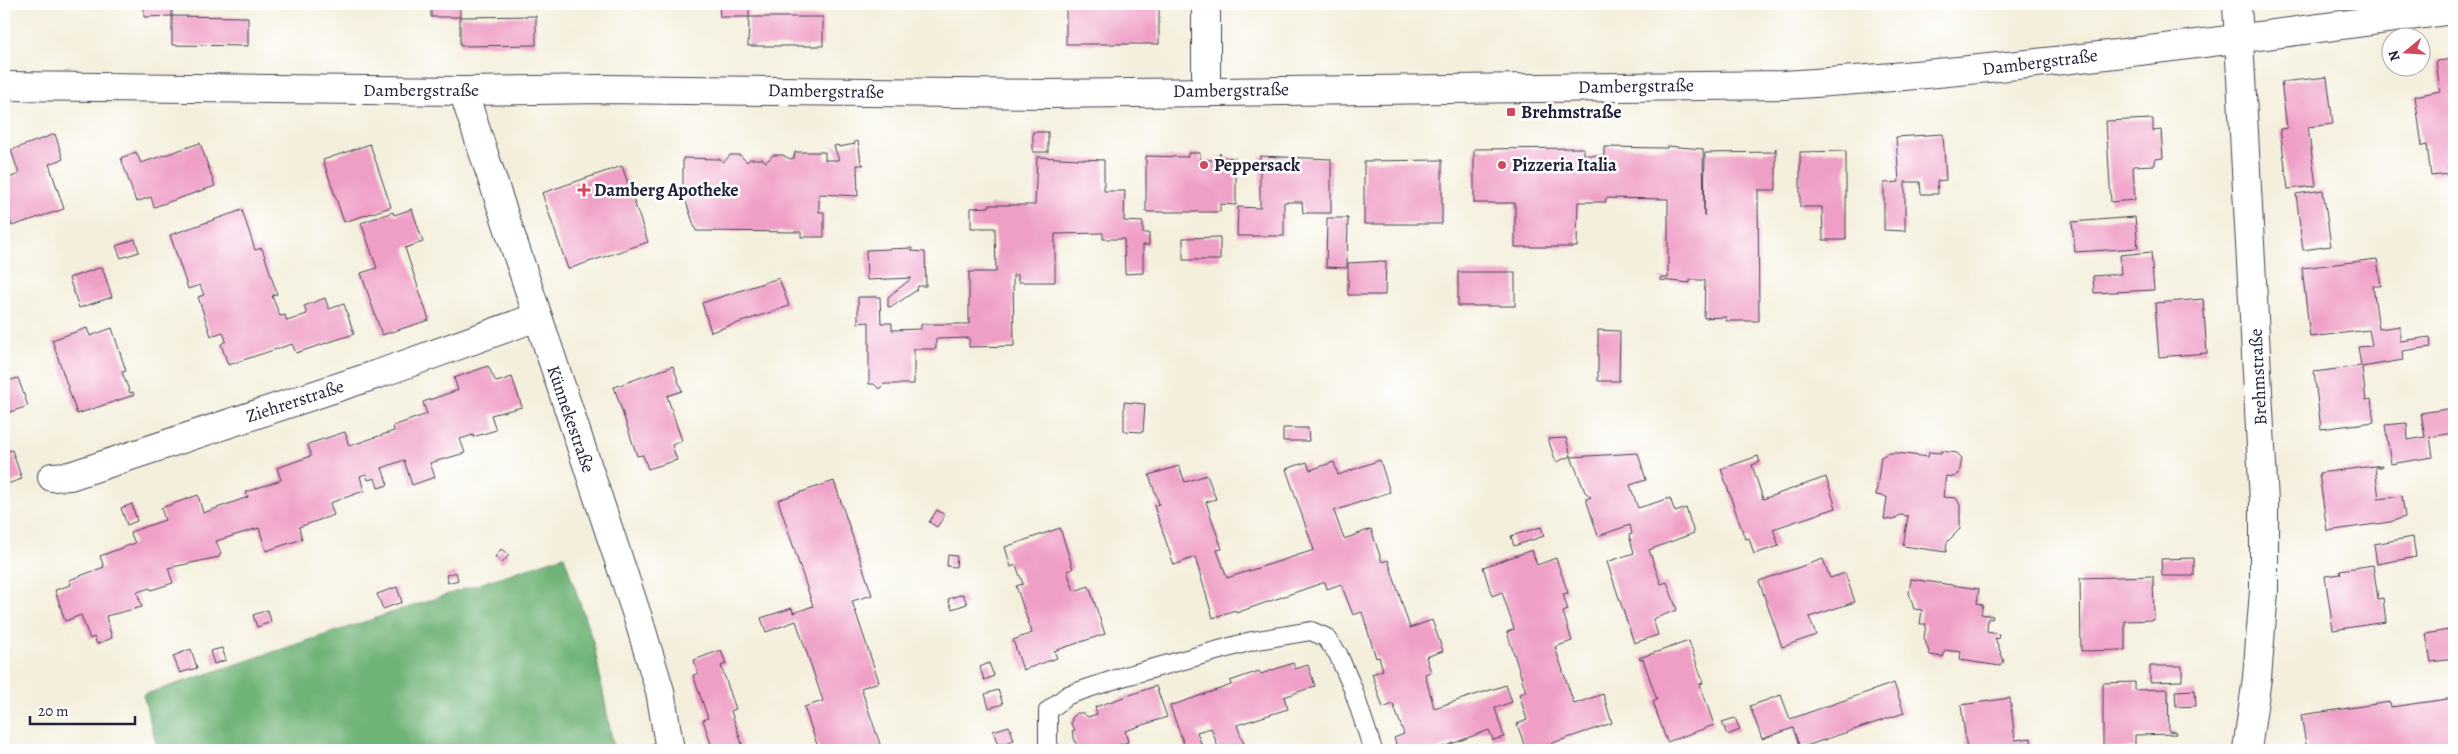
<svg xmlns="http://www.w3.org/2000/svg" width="2458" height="754" font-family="Alegreya,serif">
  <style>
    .forest { fill: #6fb377; stroke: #486a59 }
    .building { fill: #ef9ec6 }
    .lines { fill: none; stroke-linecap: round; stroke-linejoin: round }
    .lane-casing { stroke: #424153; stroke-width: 20 }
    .street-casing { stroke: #424153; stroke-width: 30 }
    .lane { stroke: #fff; stroke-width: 18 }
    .street { stroke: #fff; stroke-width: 28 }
    .poi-dot { fill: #d1495b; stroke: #fff; stroke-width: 2 }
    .labels { text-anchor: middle; stroke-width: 5; stroke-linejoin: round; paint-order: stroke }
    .street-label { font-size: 18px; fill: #22223b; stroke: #fff }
    .poi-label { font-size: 18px; font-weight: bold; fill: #22223b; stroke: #fff; text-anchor: start }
  </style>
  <rect width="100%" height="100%" fill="#fff"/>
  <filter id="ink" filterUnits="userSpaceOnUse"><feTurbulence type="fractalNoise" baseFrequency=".02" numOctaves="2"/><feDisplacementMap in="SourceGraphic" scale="10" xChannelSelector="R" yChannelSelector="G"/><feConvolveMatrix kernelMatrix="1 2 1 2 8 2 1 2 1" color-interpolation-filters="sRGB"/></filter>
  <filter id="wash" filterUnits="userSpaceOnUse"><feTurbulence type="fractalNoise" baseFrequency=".0096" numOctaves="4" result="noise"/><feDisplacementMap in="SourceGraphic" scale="20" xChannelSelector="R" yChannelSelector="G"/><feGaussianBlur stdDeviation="1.12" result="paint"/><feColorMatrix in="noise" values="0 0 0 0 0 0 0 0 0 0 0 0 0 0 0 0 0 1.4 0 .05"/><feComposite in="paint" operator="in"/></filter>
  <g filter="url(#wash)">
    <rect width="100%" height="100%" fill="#f4efdc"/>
    <path class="forest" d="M564 556 594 645 614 750H158L143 695Z"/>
    <g id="blocks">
      <g class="building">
        <path d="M144 4H172V16L144 17Z"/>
        <path d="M431 4H460V17L536 16V45L460 46V17H431Z"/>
        <path d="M719 4H749V17H720Z"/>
        <rect x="1066" y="4" width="93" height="40"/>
        <path d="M172 16 248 17V46L172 45Z"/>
        <path d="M749 17H823V46H748Z"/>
        <path d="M2454 59V166L2448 167 2449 174 2431 176 2427 145 2422 146 2415 96 2440 91 2436 61Z"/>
        <path d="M2327 77 2333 124 2308 127 2316 186 2288 189 2280 129 2287 128 2281 82Z"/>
        <path d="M2153 119V131L2161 130 2163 158 2155 159V165L2133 166 2135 200 2111 202 2106 121Z"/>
        <rect x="1033" y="132" width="15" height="20"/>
        <path d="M55 134 63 159 49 164 64 209 12 226 4 202V180L19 174 11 150Z"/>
        <path d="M1943 134 1946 180 1937 181 1938 194H1921L1920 182H1905V231L1884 230V183L1899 182 1896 137Z"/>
        <path d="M858 141 861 162 864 165H857L858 196 819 194V212H824V237H801V232L696 231 683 193V158L720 159 724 162 730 155H740L747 162 750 159H763L766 162 773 155H783L790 159 794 158 795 152H825V160H839L834 146 838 145 839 147 855 144 854 142Z"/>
        <path d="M200 143 215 186 154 207 151 197 136 202 121 158 136 152 141 163Z"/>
        <path d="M370 144 391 207 344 222 323 160Z"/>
        <path d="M1667 146 1703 149 1704 216 1705 153 1774 152 1776 148V190H1758L1759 321H1726V317L1704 318 1705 280H1690V283L1660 280V278H1668V199L1606 198V202H1578L1577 247H1515V203H1474V149L1584 148V155L1604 156V147L1667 148Z"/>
        <path d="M1846 151V240H1823L1822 207H1800V152Z"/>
        <path d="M1188 153H1200V160H1218L1220 153V157L1236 158V205L1220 204V212H1146V156L1188 157Z"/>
        <path d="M1260 156 1331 159V213H1303L1302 202H1284V236H1237L1238 207 1260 208Z"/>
        <path d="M1037 157 1104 160V191H1125L1124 221 1143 222V233H1149V245H1143V273L1125 274 1124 239H1103V233L1055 234V282H1018V275H1013L1014 346 969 347V338L936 339V349H914V384H884L879 389 874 384H869V322L858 323V297H880L881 323H892V330L921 329V324H969V272H996L995 228H971V208L989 207V205H1035Z"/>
        <path d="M1442 160V224H1364V161Z"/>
        <path d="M622 166 648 242 568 269 542 193Z"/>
        <path d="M2323 190 2331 246 2303 250 2296 194Z"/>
        <path d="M412 209 423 242 405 248 429 320 382 335 361 273 377 268 361 223 393 212 394 215Z"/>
        <path d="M242 210 255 250 262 248 277 294 272 296 280 316 285 315 287 321 307 314 304 306 325 298 329 309 344 304 354 334 296 353 292 344 228 365 221 344 226 341 223 332 211 336 198 297 204 295 200 285 188 289 170 235Z"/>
        <path d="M2135 217 2138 248 2075 252 2072 222Z"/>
        <path d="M1327 218H1348L1347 268 1326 267Z"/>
        <path d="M1220 237V260H1183V238Z"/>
        <path d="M135 239 139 252 121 258 116 246Z"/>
        <path d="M912 248V251L925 252 926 286H918L917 290 893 306 888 307V297L912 278 867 280 866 250Z"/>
        <path d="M2151 252 2154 290 2094 293 2093 276 2121 274 2120 255Z"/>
        <path d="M2377 259 2381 286H2373L2379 329 2400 326V341L2430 337 2431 347 2402 351 2403 360 2362 367 2366 400 2371 399 2374 422 2321 429 2314 372 2361 366 2358 347 2372 346 2369 330 2310 337 2302 268Z"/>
        <path d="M1386 261 1385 295H1348V263Z"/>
        <path d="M102 267 112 297 79 308 69 278Z"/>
        <rect x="1458" y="272" width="57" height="34"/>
        <path d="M779 278 789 306 711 332 702 303Z"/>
        <path d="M2203 299 2207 353 2159 357 2155 303Z"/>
        <path d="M87 328 90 336 112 328 126 371 122 372 130 393 133 392 134 395 77 414 52 340Z"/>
        <path d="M1598 330 1620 331 1619 381H1598Z"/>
        <path d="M488 366 496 382 512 377 522 407 491 415 496 430 473 437V435L460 439 465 453 430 463 435 477 412 485 404 460 382 468 388 485 378 488 375 478 368 480 366 474 360 476 364 491 330 503 334 515 299 527 302 539 266 551 259 528 216 541 221 553 219 557 168 568 173 583 151 590 150 588 137 592 142 607 106 616 112 638 97 644 94 637 90 639 81 615 65 621 55 590 71 585 69 580 104 567 100 556 135 543 130 532 165 520 161 508 198 495 203 513 248 497 246 492 281 480 277 468 311 456 308 444 345 432 349 446 394 431 393 426 427 414 423 402 458 390 454 378Z"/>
        <path d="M673 366 682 391 667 396 682 441 672 445 677 460 648 469 643 455 637 456 614 387Z"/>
        <path d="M18 378 28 406 4 414V382Z"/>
        <path d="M1124 402 1145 404 1143 432 1124 431Z"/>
        <path d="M2454 408V433L2430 437 2433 457 2391 464 2385 425 2407 423 2408 440 2425 437 2421 413Z"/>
        <path d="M1283 428H1308L1309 441H1283Z"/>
        <path d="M1566 438 1571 456 1556 462 1548 439Z"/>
        <path d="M12 450 22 479 4 485V453Z"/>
        <path d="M1941 451 1957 453 1962 458 1959 474 1954 477 1946 476 1943 497 1956 498 1960 505V529L1947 542 1946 552 1903 546 1908 516 1900 515 1893 520 1884 519 1887 497 1876 495 1881 457 1888 453H1897L1928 457 1929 452 1941 453Z"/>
        <path d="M1638 453 1646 480 1630 485 1638 508 1670 498 1675 512 1686 508 1694 533 1649 550 1661 584 1667 582 1677 610 1653 619 1658 635 1634 643 1607 562 1634 553 1629 535 1632 534 1630 525 1598 536 1586 499 1591 497 1585 492 1571 457Z"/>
        <path d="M1758 456 1760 462 1752 465 1763 499 1826 477 1836 508 1773 529 1779 546 1754 554 1749 538 1745 539 1721 469Z"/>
        <path d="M1380 460 1390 492 1334 511 1344 539 1371 529 1382 562 1388 560 1410 628 1432 620 1443 651 1426 657 1431 672 1425 674 1434 708 1506 685 1512 702 1495 708 1504 737 1493 740 1489 730 1435 750H1398L1394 738 1404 734 1399 720 1393 704 1383 708 1372 674 1383 670 1379 657 1376 658 1362 612 1353 615 1341 584 1327 589 1325 582 1236 613 1235 610 1213 618 1195 557 1174 565 1154 506 1159 504 1149 475 1179 466 1185 482 1207 475 1216 499 1206 502 1222 549 1217 550 1227 578 1314 550 1286 469 1307 462 1310 470 1334 462 1338 475Z"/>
        <path d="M2382 465V467H2375L2379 499 2402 496 2405 517 2390 522 2327 531 2319 473Z"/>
        <path d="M834 481 872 595 852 601 879 682 861 688 882 750H819L804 707 823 701 796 621 766 632 761 618 792 608 793 613 813 606 778 500Z"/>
        <path d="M132 504 137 521 127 525 121 508Z"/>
        <path d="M937 510 945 515 937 527 929 522Z"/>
        <path d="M1541 527 1544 536 1514 546 1511 536Z"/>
        <path d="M1060 528 1073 569 1067 571 1074 591 1089 586 1105 634 1054 651 1057 658 1023 670 1013 640 1032 633 1016 586 1023 584 1016 565 1011 567 1005 547Z"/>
        <path d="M2413 537 2416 557 2377 564 2374 544Z"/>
        <path d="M501 549 509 555 502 563 495 557Z"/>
        <path d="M1532 550 1537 565 1556 558 1568 593 1563 594 1568 610 1563 612 1572 641 1555 647 1574 704 1603 694 1612 723 1532 750H1526L1517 724 1527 720 1519 694 1526 692 1507 632 1514 629 1502 592 1492 596 1483 567Z"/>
        <path d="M948 555 957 556 956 567 947 566Z"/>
        <path d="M2194 558V576H2162L2161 559Z"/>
        <path d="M1823 559 1830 578 1845 573 1855 602 1809 617 1816 635 1782 647 1759 581Z"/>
        <path d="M2373 565 2378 599 2383 598 2386 622 2333 630 2325 576 2341 574 2340 570Z"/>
        <path d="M456 572 458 580 448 583 446 575Z"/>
        <path d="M2153 576 2154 620 2125 621V650L2081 651 2080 578Z"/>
        <path d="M1911 579 1979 589 1977 603 1983 605 1981 614 1993 616 1992 619 1988 618 1987 632 1999 634 1998 639 1995 638 2004 661 2000 666 1960 660 1961 652 1945 650 1943 657 1930 655 1924 638 1926 624H1920L1922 610 1914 609 1909 593Z"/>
        <path d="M397 587 402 602 383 609 377 594Z"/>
        <path d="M963 594 967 604 952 609 948 599Z"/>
        <path d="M268 610 271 622 257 627 253 615Z"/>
        <path d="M2454 629V659L2431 662 2426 634Z"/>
        <path d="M1689 641 1702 679 1703 683 1700 684 1714 725 1667 742 1653 702 1657 700 1643 659 1640 660 1639 658Z"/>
        <path d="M222 648 226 660 214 664 210 651Z"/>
        <path d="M191 649 197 668 180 673 173 656Z"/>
        <path d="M721 650 726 664 721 666 736 709 731 711 744 750H713L703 720 708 718 693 675 698 674 694 660Z"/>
        <path d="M989 663 994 676 984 680 980 667Z"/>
        <path d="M1293 663 1295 669 1308 665 1315 686 1284 697 1288 709 1237 725 1246 750H1219L1211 728 1197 732 1203 749 1186 750 1170 706 1231 685 1230 681 1259 671 1261 674Z"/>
        <path d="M2150 666H2182V681L2150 682Z"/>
        <path d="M2135 682V690L2168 689 2169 732 2175 731 2176 734 2135 735V748H2103V683Z"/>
        <path d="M1894 683 1904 713 1800 748 1793 728 1762 739 1750 706 1781 695 1790 719Z"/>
        <path d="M1156 686 1167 717 1125 731 1128 742 1112 748V750H1078L1072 731 1075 730 1071 724 1072 718 1077 713H1083L1088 717 1097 714 1095 707Z"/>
        <path d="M998 690 1003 704 989 708 985 694Z"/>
        <path d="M2195 690 2196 706 2176 707 2175 691Z"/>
        <path d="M2010 698 2015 740 2031 738 2032 750H1967L1961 705Z"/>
        <path d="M2454 698V748L2439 750H2307L2301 715 2390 702 2391 707Z"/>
        <path d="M1735 718 1740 730 1727 735 1722 722Z"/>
        <path d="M1009 726 1014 740 998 745 993 731Z"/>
        <rect x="998" y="745" width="12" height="5"/>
      </g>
    </g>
  </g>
  <g filter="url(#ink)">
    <use href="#blocks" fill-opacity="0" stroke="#424153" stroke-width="1"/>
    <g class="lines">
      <g class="lane-casing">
        <path id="lane" d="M1050 750 1048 743V711L1068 695 1122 677 1252 641 1311 631 1325 637 1338 654 1353 689 1373 750"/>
      </g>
      <g class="street-casing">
        <g id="street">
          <path d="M2237 4 2264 502V591L2257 678 2247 750"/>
          <path d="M4 86 463 91 603 89 1046 94 1784 85C2008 71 2232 40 2454 10"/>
          <path d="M1206 90V4"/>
          <path d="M463 91 638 618 660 691 670 750"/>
          <path d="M52 477 70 476 381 373 537 317"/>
        </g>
      </g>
      <use href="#lane" class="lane"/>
      <use href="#street" class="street"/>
    </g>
  </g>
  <g class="poi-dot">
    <rect x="1506" y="107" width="10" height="10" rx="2.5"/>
    <circle cx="1204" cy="165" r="5"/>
    <circle cx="1502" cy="165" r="5"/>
    <path d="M581.5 182.5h5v5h5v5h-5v5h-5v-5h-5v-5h5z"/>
  </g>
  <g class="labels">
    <g class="street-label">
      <text transform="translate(2040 62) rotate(-7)" y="6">Dambergstraße</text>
      <text transform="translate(1636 86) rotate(-1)" y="6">Dambergstraße</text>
      <text x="421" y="96">Dambergstraße</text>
      <text transform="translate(1231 90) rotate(-1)" y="6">Dambergstraße</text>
      <text transform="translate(826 91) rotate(1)" y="6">Dambergstraße</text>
      <text transform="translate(2258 377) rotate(-93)" y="6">Brehmstraße</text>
      <text transform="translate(295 401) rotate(-18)" y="6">Ziehrerstraße</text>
      <text transform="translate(571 419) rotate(71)" y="6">Künnekestraße</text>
    </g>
    <g class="poi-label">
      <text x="1521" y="118">Brehmstraße</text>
      <text x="1214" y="171">Peppersack</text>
      <text x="1512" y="171">Pizzeria Italia</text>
      <text x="594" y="196">Damberg Apotheke</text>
    </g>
  </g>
  <rect width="2458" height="754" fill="none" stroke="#fff" stroke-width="20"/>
  <g transform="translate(2406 52) rotate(252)"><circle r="24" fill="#ffffff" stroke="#a7a7b1"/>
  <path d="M0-4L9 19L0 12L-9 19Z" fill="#d1495b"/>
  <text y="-8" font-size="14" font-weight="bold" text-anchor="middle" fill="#22223b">N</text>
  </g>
  <path d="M30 716v8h105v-8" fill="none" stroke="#22223b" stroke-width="2.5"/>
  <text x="38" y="716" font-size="15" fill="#22223b" stroke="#ffffff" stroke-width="4" paint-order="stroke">20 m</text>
</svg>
